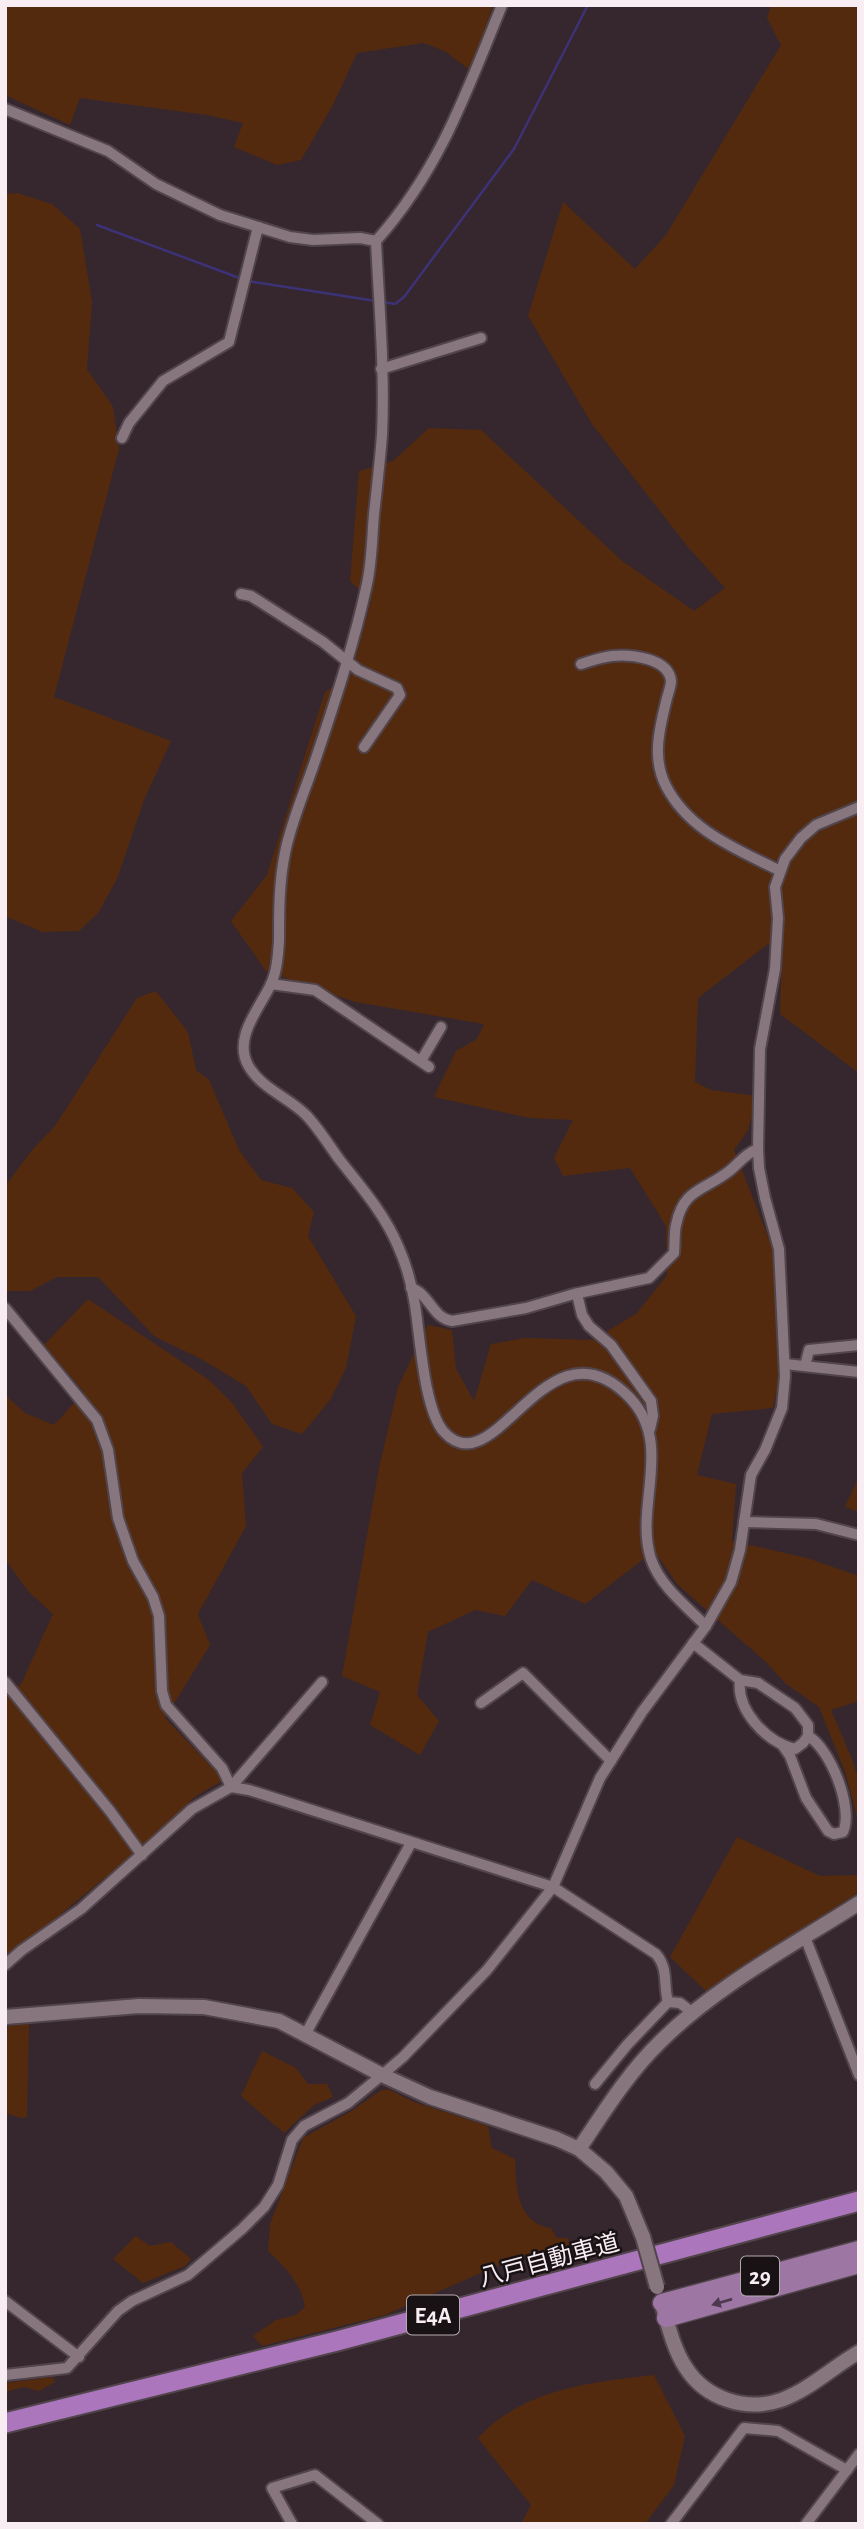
<svg xmlns="http://www.w3.org/2000/svg" width="864" height="2529" font-family="'Alegreya Sans','Noto Sans JP',sans-serif">
  <style>
    .green { fill: #542a0f }
    .lines { fill: none; stroke-linecap: round; stroke-linejoin: round }
    .stream { stroke: #3d3278; stroke-width: 2.5 }
    .minor-casing { stroke: #51444b; stroke-width: 14 }
    .tertiary-casing { stroke: #51444b; stroke-width: 18 }
    .primary-casing { stroke: #51444b; stroke-width: 21 }
    .motorway-casing { stroke: #51444b; stroke-width: 23 }
    .minor { stroke: #87767e; stroke-width: 10 }
    .tertiary { stroke: #87767e; stroke-width: 14 }
    .primary { stroke: #9d76a4; stroke-width: 18 }
    .motorway { stroke: #ac76bd; stroke-width: 19 }
    .tertiary-bridge-casing { stroke: #51444b; stroke-width: 18; stroke-linecap: butt }
    .tertiary-bridge { stroke: #87767e; stroke-width: 14 }
    .oneway { fill: #4d3a4e }
    .labels { text-anchor: middle; stroke-width: 5; stroke-linejoin: round; paint-order: stroke }
    .shield { fill: #181215; stroke: #b4abb0; stroke-width: 2 }
    .shield-label { font-size: 23px; font-weight: bold; fill: #f7edf2 }
    .street-label { font-size: 24px; fill: #f7edf2; stroke: #181215 }
  </style>
  <rect width="100%" height="100%" fill="#35272d"/>
  <g class="green">
    <path d="M5 5H493L471 71 446 52 424 43 357 53 333 105 301 160 277 165 234 147 243 123 207 115 80 98 70 125 5 95Z"/>
    <path d="M771 5H859V1073L780 1014 782 954 768 944 698 998 695 1082 711 1090 757 1096 748 1130 734 1150 773 1249 784 1337 778 1385 773 1408 712 1414 697 1475 736 1484 732 1541 807 1558 859 1576V1701L831 1710 852 1759 859 1781V1824L845 1772 819 1707 785 1683 765 1661 678 1585 654 1551 585 1604 532 1580 505 1616 475 1610 428 1632 417 1695 439 1721 420 1755 370 1725 380 1692 342 1676 379 1468 398 1387 428 1325 452 1330 456 1369 474 1401 491 1344 525 1338 593 1340 637 1313 667 1275 666 1226 630 1168 563 1176 554 1158 573 1120 530 1118 434 1097 456 1051 477 1039 484 1024 355 1002 266 971 231 921 267 875 325 692 351 675 371 601 350 581 359 471 393 461 429 428 481 430 621 560 694 611 725 588 688 547 592 424 528 316 563 202 635 269 666 235 781 45 767 18Z"/>
    <path d="M17 193 52 204 80 229 92 302 87 369 113 407 119 449 54 697 171 741 144 800 117 879 98 913 79 931 42 932 5 916V194Z"/>
    <path d="M156 991 188 1032 196 1070 209 1080 239 1150 261 1180 292 1188 314 1212 308 1236 356 1316 346 1368 330 1400 302 1434 272 1424 246 1386 201 1359 154 1336 98 1277H57L30 1291H5V1186L32 1150 55 1126 137 998Z"/>
    <path d="M88 1299 209 1380 233 1404 263 1447 242 1473 246 1526 198 1614 210 1645 165 1718 224 1780 196 1796 125 1861 5 1960V1696L21 1684 53 1614 28 1591 5 1559V1395L25 1413 54 1425 84 1392 44 1345Z"/>
    <path d="M859 1476V1512L845 1507Z"/>
    <path d="M737 1837 820 1876 859 1875V1892L706 1991 670 1957Z"/>
    <path d="M29 2024 27 2117 21 2118 5 2113V2041L8 2026Z"/>
    <path d="M262 2051 296 2068 308 2084H327L333 2097 314 2105 284 2133 241 2096Z"/>
    <path d="M388 2089 414 2102 488 2126 492 2148 515 2159C516 2188 517 2223 551 2228L557 2238H568L569 2245 499 2265 385 2315 262 2346 253 2336 276 2320 296 2315 305 2307C301 2283 285 2267 268 2251L270 2224 303 2138 353 2110 380 2091Z"/>
    <path d="M136 2236 150 2246 171 2242 191 2259 185 2266 143 2283 113 2259Z"/>
    <path d="M654 2375 685 2436 674 2485 645 2524H521L531 2505 478 2438C523 2389 591 2382 654 2375Z"/>
    <path d="M53 2377 55 2382 39 2391 23 2387 5 2392V2383Z"/>
  </g>
  <g class="lines">
    <g class="stream">
      <path d="M97 225 242 279"/>
      <path d="M248 281 376 301"/>
      <path d="M383 302 395 304 404 297 514 149 588 5"/>
    </g>
    <g class="minor-casing">
      <g id="minor">
        <path d="M502 5C466 93 440 169 376 241 379 305 385 370 382 435 380 461 377 487 374 514 372 537 372 561 367 584 354 644 335 702 315 761 305 791 291 822 285 853 279 882 279 911 279 941 278 955 277 971 271 984 260 1008 233 1037 248 1065 260 1088 290 1098 307 1116 319 1129 329 1145 339 1159 361 1187 384 1213 398 1246 406 1264 412 1285 415 1305 420 1336 424 1410 444 1432 496 1489 547 1311 630 1398 674 1445 634 1506 651 1559 660 1586 686 1606 706 1626"/>
        <path d="M5 109 108 151 156 184 220 215 290 237 313 240 360 238 376 241"/>
        <path d="M381 369 481 338"/>
        <path d="M122 438 129 423 163 381 229 342 258 227"/>
        <path d="M241 594 251 596 323 642 358 670 397 688 400 695 364 747"/>
        <path d="M581 664C591 661 602 657 612 656 630 654 669 658 671 681 671 687 667 696 666 702 659 730 652 759 666 786 689 831 737 849 780 871"/>
        <path d="M271 984 315 990 429 1067"/>
        <path d="M421 1061 441 1027"/>
        <path d="M411 1288C430 1294 432 1318 452 1321L526 1308 574 1294 649 1278 674 1253C675 1243 674 1234 676 1225 683 1189 703 1191 728 1172 740 1163 744 1154 758 1149"/>
        <path d="M577 1294 582 1315 589 1326 611 1345 651 1401 653 1416 650 1429"/>
        <path d="M5 1308 97 1420 108 1450 118 1518 133 1561 153 1597 159 1616 162 1691 166 1705 222 1768 231 1787"/>
        <path d="M785 1364 859 1372"/>
        <path d="M805 1366 809 1350 859 1345"/>
        <path d="M744 1522 816 1524 859 1535"/>
        <path d="M693 1643 740 1680 758 1683 795 1708 808 1725V1736L803 1743 795 1749C766 1742 736 1710 740 1680"/>
        <path d="M5 1682 110 1811 142 1855"/>
        <path d="M481 1703 523 1673 611 1761"/>
        <path d="M783 1746 790 1756 806 1798 828 1831 834 1834 843 1832C854 1808 830 1748 808 1736"/>
        <path d="M231 1787 249 1790 553 1887 656 1954C669 1969 663 1985 668 2002"/>
        <path d="M805 1937 859 2075"/>
        <path d="M5 1965 22 1950 81 1909 192 1809 231 1787 322 1682"/>
        <path d="M305 2035 411 1843"/>
        <path d="M595 2084 627 2045 668 2002 680 2003 693 2013"/>
        <path d="M5 2301 79 2357"/>
        <path d="M5 2375 67 2368 118 2311 132 2301 188 2275 242 2229 264 2207 278 2185 292 2140 304 2126 348 2103 382 2075 403 2057 487 1970 553 1887 600 1778 642 1712 706 1626 731 1582 740 1550 751 1475 765 1450 782 1408 785 1376 779 1249 765 1198 759 1168 758 1149 760 1049 775 969 778 918 775 887 785 859 801 838 816 825 859 807"/>
        <path d="M292 2524 272 2488 315 2475 378 2524"/>
        <path d="M671 2524 744 2428 778 2431 847 2470"/>
        <path d="M806 2524 859 2454"/>
      </g>
    </g>
    <g class="tertiary-casing">
      <g id="tertiary">
        <path d="M5 2017 139 2006 204 2007 279 2021 382 2075 430 2097 557 2139 579 2149 606 2172 626 2196 643 2237"/>
        <path d="M579 2149C604 2112 628 2073 660 2042 717 1985 792 1946 859 1903"/>
        <path d="M663 2308C669 2328 674 2350 686 2368 706 2399 746 2412 781 2400 809 2390 833 2367 859 2352"/>
      </g>
    </g>
    <g class="primary-casing">
      <g id="primary">
        <path d="M662 2303 859 2250"/>
        <path d="M666 2318 859 2264"/>
      </g>
    </g>
    <g class="motorway-casing">
      <path id="motorway" d="M5 2423 337 2341 859 2201"/>
    </g>
    <use href="#minor" class="minor"/>
    <use href="#tertiary" class="tertiary"/>
    <use href="#primary" class="primary"/>
    <use href="#motorway" class="motorway"/>
    <g class="tertiary-bridge-casing">
      <path id="tertiary-bridge" d="M643 2237 657 2287"/>
    </g>
    <use href="#tertiary-bridge" class="tertiary-bridge"/>
  </g>
  <defs><path id="oneway-solid" d="M-6-.8H1V-3.2L6.5 0L1 3.2V.8H-6Z" transform="scale(1.75)"/></defs>
  <use class="oneway" href="#oneway-solid" transform="translate(722 2302) rotate(164)"/>
  <g class="labels">
    <g class="shield">
      <rect x="741" y="2256.5" width="38" height="39" rx="5"/>
      <rect x="407" y="2295.5" width="52" height="39" rx="5"/>
    </g>
    <g class="shield-label">
      <text x="760" y="2284">29</text>
      <text x="433" y="2323">E4A</text>
    </g>
    <g class="street-label">
      <text transform="translate(549 2260) rotate(-15)" y="8">八戸自動車道</text>
    </g>
  </g>
  <rect width="864" height="2529" fill="none" stroke="#f7edf2" stroke-width="14"/>
</svg>
